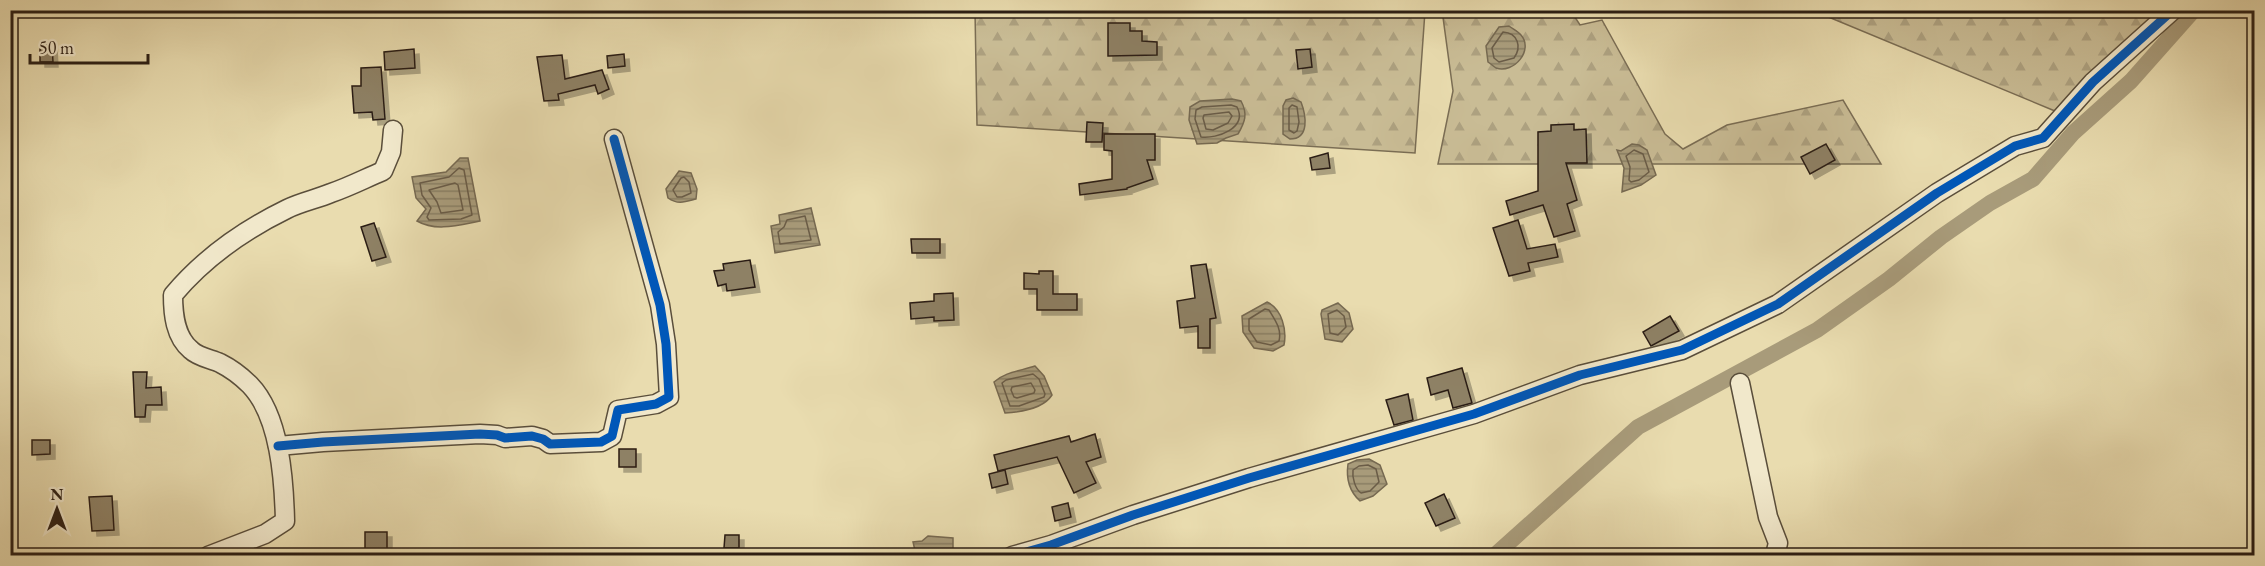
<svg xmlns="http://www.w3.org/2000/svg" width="2265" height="566" font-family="'EB Garamond',serif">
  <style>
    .forest { fill: url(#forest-firs); stroke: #7a6d54; stroke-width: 1.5 }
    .water { fill: url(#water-rules); stroke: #766951; stroke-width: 1.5 }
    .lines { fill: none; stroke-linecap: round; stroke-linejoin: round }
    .shore { stroke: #6a5c47; stroke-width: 1.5 }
    .canal { stroke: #a89b7a; stroke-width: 16 }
    .building { fill: #8e8165; stroke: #2b1e14; stroke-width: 1.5; filter: url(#shadow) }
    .minor-casing { stroke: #5a4e3b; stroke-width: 21 }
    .minor { stroke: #f1e8cb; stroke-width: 18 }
    .cycleway-casing { stroke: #f1e8cb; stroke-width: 13 }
    .cycleway { stroke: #0057b8; stroke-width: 9 }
  </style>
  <defs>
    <pattern id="forest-firs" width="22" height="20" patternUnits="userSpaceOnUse" patternTransform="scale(1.5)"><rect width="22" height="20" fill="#c9bc95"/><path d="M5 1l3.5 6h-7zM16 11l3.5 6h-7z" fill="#ada180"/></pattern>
    <pattern id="water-rules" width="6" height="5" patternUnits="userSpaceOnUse" patternTransform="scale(1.5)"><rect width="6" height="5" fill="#a89b7a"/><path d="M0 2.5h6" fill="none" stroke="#897e63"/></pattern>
    <filter id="shadow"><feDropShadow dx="5" dy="5" stdDeviation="0" flood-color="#0004"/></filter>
  </defs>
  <rect width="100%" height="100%" fill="#e9dcaf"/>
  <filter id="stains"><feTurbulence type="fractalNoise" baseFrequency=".00333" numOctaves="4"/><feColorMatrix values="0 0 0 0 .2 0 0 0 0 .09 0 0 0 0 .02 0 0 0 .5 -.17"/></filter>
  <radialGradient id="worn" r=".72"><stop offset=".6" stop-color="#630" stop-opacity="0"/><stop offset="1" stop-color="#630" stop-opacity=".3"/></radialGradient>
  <g class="forest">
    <path d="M1442 10 1571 11 1580 25 1602 20 1665 134 1683 149 1727 125 1843 100 1881 164H1438L1453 91Z"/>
    <path d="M975 11H1425L1415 153 977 125Z"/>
    <path d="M1814 11H2157L2055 111Z"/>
  </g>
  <g class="water">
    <path d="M1509 26C1513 29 1518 31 1521 35 1534 50 1514 74 1496 68 1493 66 1491 64 1488 62L1486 46 1499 27Z"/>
    <path d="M1293 98 1301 102C1306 115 1310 139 1290 139L1283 134V106L1286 100Z"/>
    <path d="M1232 99 1241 101C1248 114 1245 122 1238 134L1226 138 1217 143 1197 144 1189 120 1190 107 1200 101Z"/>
    <path d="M1632 144 1639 145 1647 150 1656 175 1641 185 1622 192 1624 168 1617 150 1621 151Z"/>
    <path d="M460 158H468L480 221C459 225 436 232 417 221L426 209 416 198 412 177 446 172Z"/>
    <path d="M679 171 691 173 697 189 696 199C685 202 678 205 668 198L666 189Z"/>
    <path d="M811 208 820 245 775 253 771 226 780 224 779 215Z"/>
    <path d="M1267 302C1282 309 1287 330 1284 345L1273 351 1254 348 1243 332 1242 316Z"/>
    <path d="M1338 303 1349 313 1353 329 1342 342 1325 339 1321 314 1322 310Z"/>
    <path d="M1035 366 1044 376 1052 395C1043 409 1022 412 1005 413L994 382C1005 372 1020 371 1035 366Z"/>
    <path d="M1369 459 1380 465 1387 484 1373 496 1360 501C1349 491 1346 478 1348 464L1357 460Z"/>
    <path d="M928 536 953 538V555H916L913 542 922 541Z"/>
  </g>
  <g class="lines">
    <g class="shore">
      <path d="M1503 32C1518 33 1522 47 1514 58L1499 62 1494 58 1492 48Z"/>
      <path d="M1231 105 1237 107C1248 128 1217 139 1201 137L1195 119 1196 110 1202 107Z"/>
      <path d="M1292 105 1297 107 1299 122 1297 131 1294 133 1289 130V108Z"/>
      <path d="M1229 112 1232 116 1228 123 1213 130 1206 129 1203 118 1204 115Z"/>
      <path d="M1634 150 1643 154 1649 172 1639 180 1631 182 1629 180 1630 167 1626 156Z"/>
      <path d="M459 168 464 170 472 215 461 219 429 220 427 217 431 208 422 195 420 183 449 177Z"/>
      <path d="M684 177 689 182 691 193 682 197H677L673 190 681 178Z"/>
      <path d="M455 183 458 185 463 210 441 213 437 202 429 190Z"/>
      <path d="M805 216 811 240 780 244 778 232 784 227 787 220Z"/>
      <path d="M1265 309 1269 310C1275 320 1282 329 1279 341L1271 345 1257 342 1249 330V319Z"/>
      <path d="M1337 310 1344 316 1346 327 1338 335 1330 333 1328 314Z"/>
      <path d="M1033 374 1039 379 1045 394 1044 397 1019 406H1010L1002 383 1006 380Z"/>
      <path d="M1031 383 1035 390 1034 393 1017 398 1014 397 1011 390 1012 387Z"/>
      <path d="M1368 465 1376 469 1379 482 1370 491 1361 493C1355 489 1352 477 1353 470L1359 466Z"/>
    </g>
    <path class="canal" d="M1494 556 1638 427 1817 330 1889 279 1941 237 1990 203 2033 179 2073 133 2131 81 2194 10"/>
  </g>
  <g class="building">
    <path d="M1108 23H1130V31H1142V41L1157 42V55L1108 56Z"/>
    <path d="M52 44 53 62H40V45Z"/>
    <path d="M414 49 415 68 385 70 384 52Z"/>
    <path d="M1310 49 1312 67 1298 69 1296 50Z"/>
    <path d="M624 54 625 66 608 68 607 56Z"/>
    <path d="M562 55 565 79 602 70 609 89 598 94 595 85 558 94 559 100 544 101 537 57Z"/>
    <path d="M381 67 385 119 373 120 372 112 354 113 352 86H361V68Z"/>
    <path d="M1087 122 1103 123 1102 142H1086Z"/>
    <path d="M1574 124V130L1586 129 1587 163H1566L1577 200 1567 204 1575 231 1554 237 1543 205 1510 215 1506 201 1538 191V132L1551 131V125Z"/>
    <path d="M1104 134H1155V160H1147L1153 179 1127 188V189L1080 195 1079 184 1112 179V151L1104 150Z"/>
    <path d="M1826 144 1835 160 1810 174 1801 157Z"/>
    <path d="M1328 153 1330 168 1312 170 1310 158Z"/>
    <path d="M1518 220 1527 249 1555 244 1558 257 1528 263 1530 271 1509 276 1493 228Z"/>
    <path d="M374 223 386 257 372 261 361 227Z"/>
    <path d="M911 239H940V253H912Z"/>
    <path d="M750 260 755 287 727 291 726 284 718 286 714 271 724 270 723 264Z"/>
    <path d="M1206 264 1216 318 1210 319V348H1198V326L1180 328 1177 301 1195 298 1191 266Z"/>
    <path d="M1039 271H1053V294H1077V310H1037V289H1024V273L1039 274Z"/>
    <path d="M953 293 954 320 934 321V317L911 319 910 303 934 301V294Z"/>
    <path d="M1670 316 1679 331 1651 346 1643 332Z"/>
    <path d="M1462 368 1472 403 1453 408 1448 390 1431 395 1427 378Z"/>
    <path d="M133 372H147L146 388 161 387 162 405H146L145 417H135Z"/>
    <path d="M1408 394 1413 420 1394 425 1386 400Z"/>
    <path d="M1095 434 1101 457 1086 462 1096 483 1074 493 1057 457 998 471 994 455 1069 436 1071 442Z"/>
    <path d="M32 440H50V454L32 455Z"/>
    <rect x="619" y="449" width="17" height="18"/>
    <path d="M1005 470 1008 484 992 488 989 474Z"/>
    <path d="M1444 494 1455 518 1436 526 1425 503Z"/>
    <path d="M112 496 114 530 92 531 89 497Z"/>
    <path d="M1068 503 1071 517 1055 521 1052 507Z"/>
    <rect x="365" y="532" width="22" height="17"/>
    <path d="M725 535H739V548H724Z"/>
  </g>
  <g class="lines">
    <g class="minor-casing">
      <g id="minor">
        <path d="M1740 383 1768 517 1778 543 1776 551 1777 556"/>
        <path d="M278 446 323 442 480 434 497 435 505 438 532 436 543 439 550 444 601 442 612 436 618 410 656 404 669 397 666 344 660 305 614 139"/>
        <path d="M208 556 265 534 285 521C284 480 280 416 250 385 242 377 230 368 220 363 211 359 198 357 191 350 175 337 173 314 173 295 204 258 244 230 287 209 301 202 317 199 331 193 349 187 366 178 383 171L391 152 393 130"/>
        <path d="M1012 556 1051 545 1133 515 1249 478 1474 414 1580 375 1682 350 1778 304 1937 193 2015 146 2043 138 2093 82 2173 10"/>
      </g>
    </g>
    <use href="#minor" class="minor"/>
    <g class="cycleway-casing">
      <g id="cycleway">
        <path d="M278 446 323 442 480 434 497 435 505 438 532 436 543 439 550 444 601 442 612 436 618 410 656 404 669 397 666 344 660 305 614 139"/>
        <path d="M1012 556 1051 545 1133 515 1249 478 1474 414 1580 375 1682 350 1778 304 1937 193 2015 146 2043 138 2093 82 2173 10"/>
      </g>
    </g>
    <use href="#cycleway" class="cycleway"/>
  </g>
  <rect width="2265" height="566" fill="none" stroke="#e9dcaf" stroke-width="36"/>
  <rect x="12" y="12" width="2241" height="542" fill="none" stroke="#2b1e14" stroke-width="3"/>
  <rect x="18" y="18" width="2229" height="530" fill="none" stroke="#2b1e14" stroke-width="1.5"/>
  <g transform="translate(57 509)" stroke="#f1e8cb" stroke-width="4.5" paint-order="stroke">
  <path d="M0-4.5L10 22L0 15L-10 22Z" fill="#2b1e14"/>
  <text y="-9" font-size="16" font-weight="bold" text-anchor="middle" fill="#2b1e14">N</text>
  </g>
  <path d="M30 54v9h118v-9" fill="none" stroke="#2b1e14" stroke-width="3"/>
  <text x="39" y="54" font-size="18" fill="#2b1e14" stroke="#f1e8cb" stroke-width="4.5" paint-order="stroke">50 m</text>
  <rect width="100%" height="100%" filter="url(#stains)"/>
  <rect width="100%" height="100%" fill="url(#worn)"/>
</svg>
